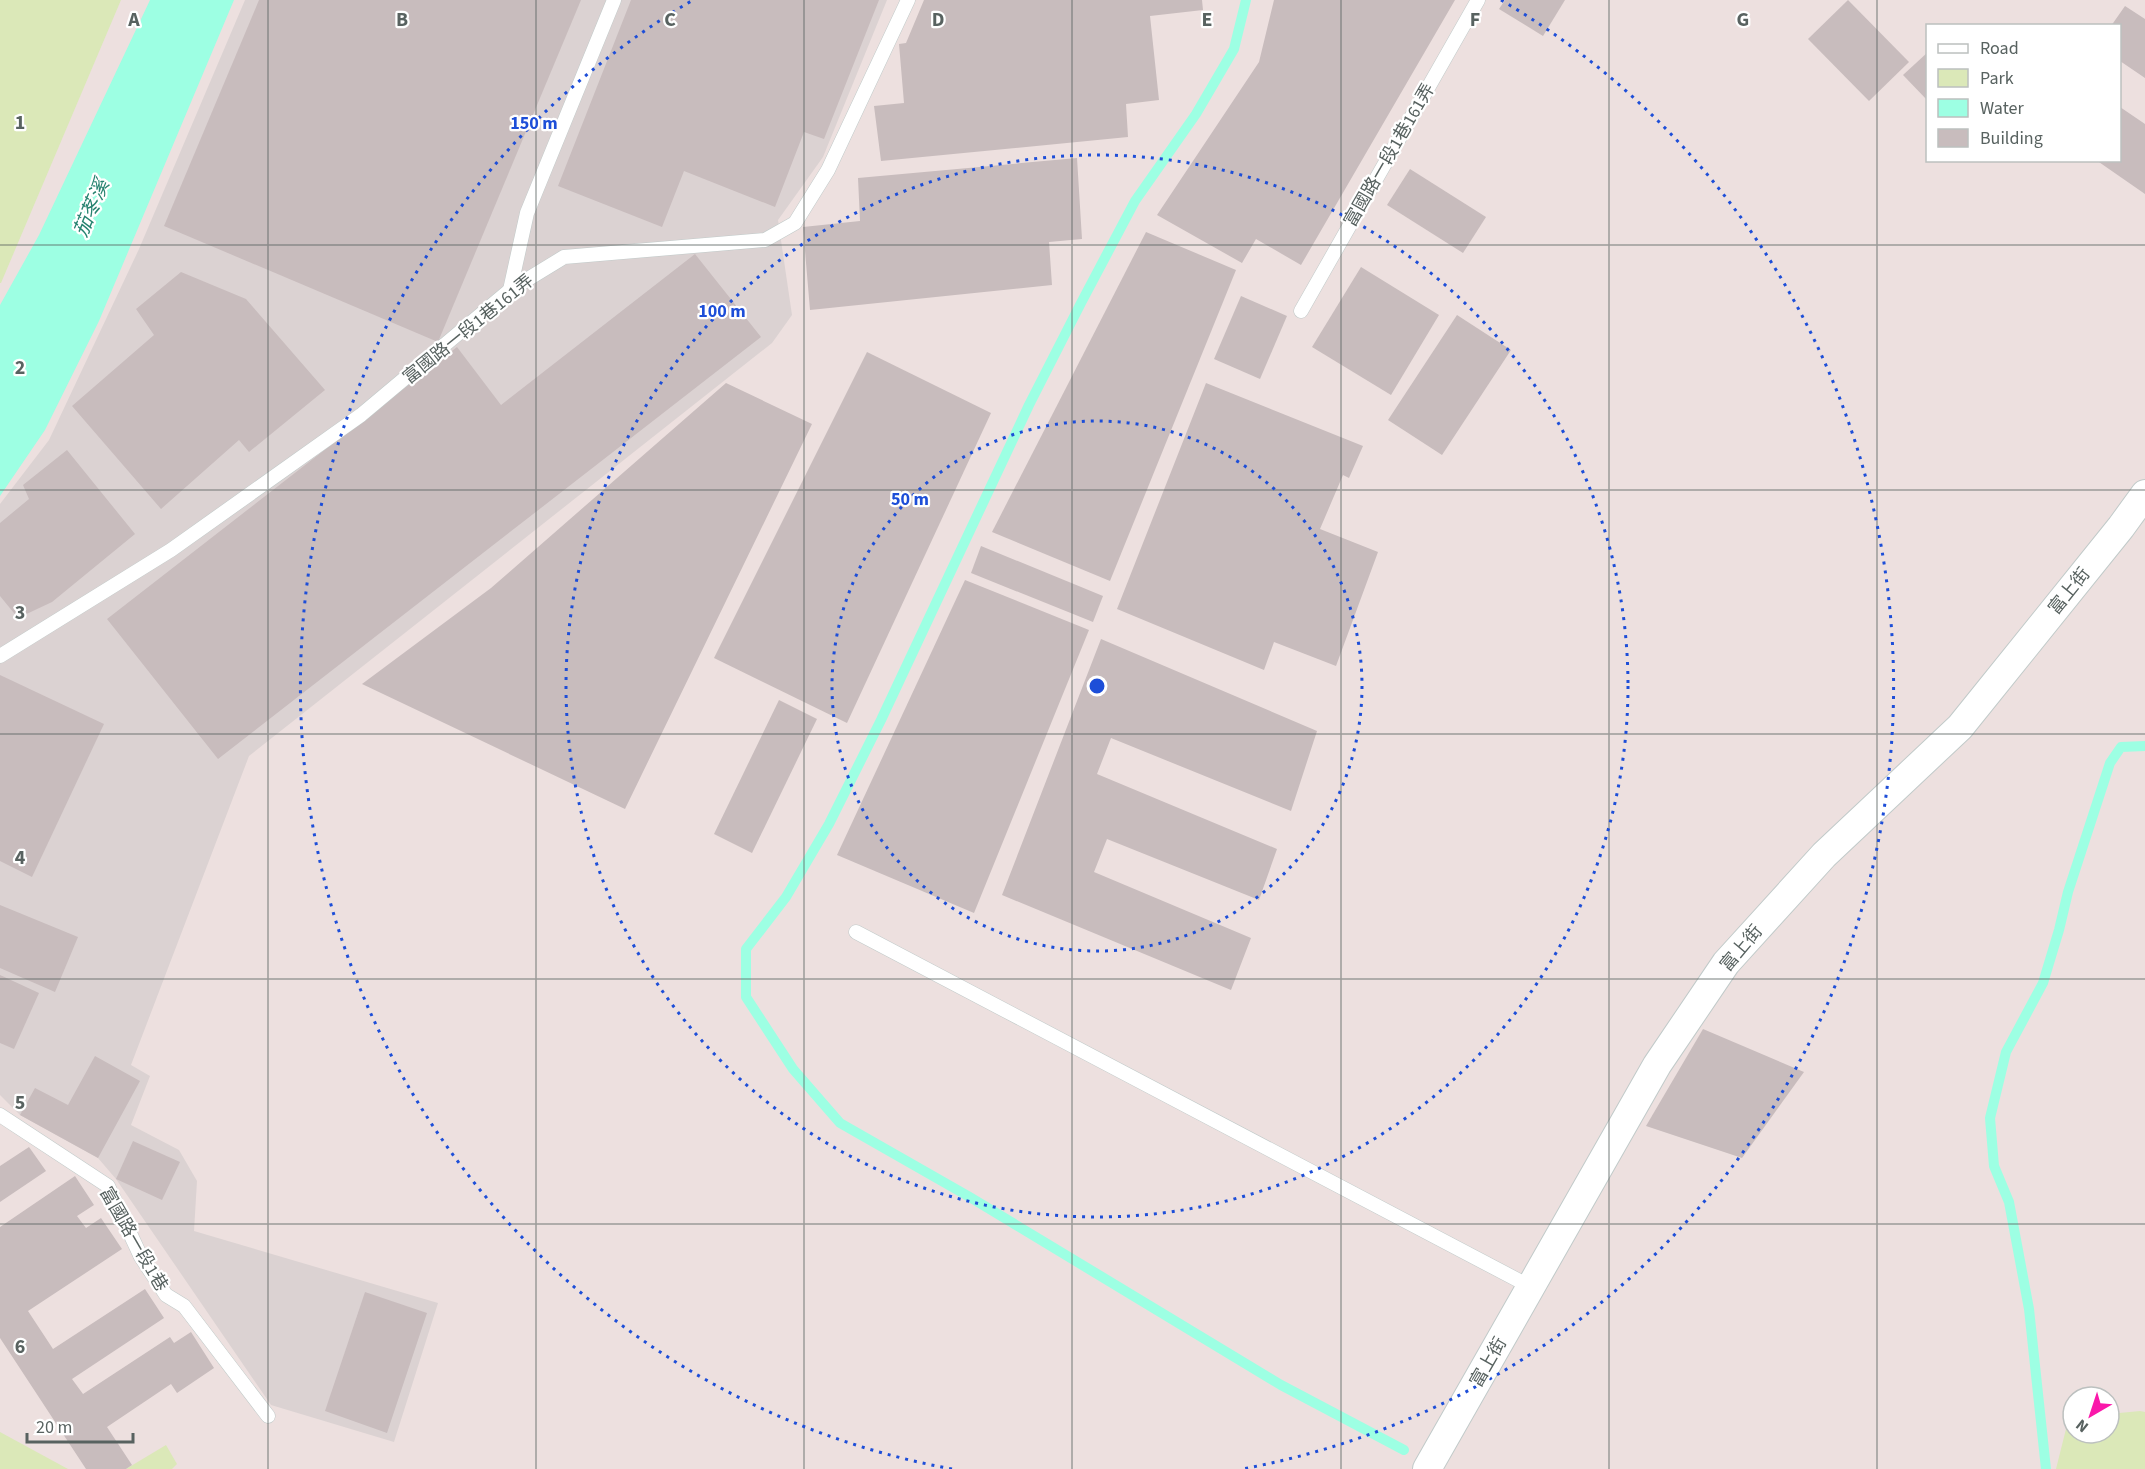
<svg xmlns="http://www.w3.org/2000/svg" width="2145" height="1469" font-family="'Source Sans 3','Noto Sans TC',sans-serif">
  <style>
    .industrial { fill: #dbd2d2 }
    .green { fill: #dbe8b8 }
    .water { fill: #9dffe3 }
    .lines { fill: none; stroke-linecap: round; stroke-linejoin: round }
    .stream { stroke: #9dffe3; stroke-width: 10 }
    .building { fill: #c8bcbd }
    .service-casing { stroke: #c1cac9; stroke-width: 15 }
    .minor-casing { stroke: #c1cac9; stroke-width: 30 }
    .service { stroke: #fff; stroke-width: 14 }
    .minor { stroke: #fff; stroke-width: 28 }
    .grid { fill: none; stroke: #586260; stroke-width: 1.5; stroke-opacity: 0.55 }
    .ring { fill: none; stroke: #1d4ed8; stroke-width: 3; stroke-dasharray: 3 6 }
    .labels { text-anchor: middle; stroke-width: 4.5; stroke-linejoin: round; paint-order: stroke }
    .street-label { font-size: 18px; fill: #586260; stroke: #fff }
    .water-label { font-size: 20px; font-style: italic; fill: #26826f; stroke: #fff }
    .grid-label { font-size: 20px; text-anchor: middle; font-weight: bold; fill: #586260; stroke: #fff; stroke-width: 4.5; stroke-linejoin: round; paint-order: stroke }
    .centre { fill: #1d4ed8; stroke: #fff; stroke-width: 3 }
    .ring-label { font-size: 18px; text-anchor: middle; font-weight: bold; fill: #1d4ed8; stroke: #fff; stroke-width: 4.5; stroke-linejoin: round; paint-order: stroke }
  </style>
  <rect width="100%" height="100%" fill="#ede0df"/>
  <path class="industrial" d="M245 0H887L823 157 778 220 792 315 772 343 249 756 131 1065 150 1076 131 1125 179 1150 197 1181 194 1231 438 1303 394 1442 271 1405 116 1179 98 1158 20 1115 0 1095V504L49 440 139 249Z"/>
  <g class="green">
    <path d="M0 0H121L1 283H0Z"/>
    <path d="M2140 1411 2145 1412V1469H2056L2069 1417H2073V1433H2109V1414Z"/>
    <path d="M0 1432 68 1469H0Z"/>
    <path d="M166 1445 177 1464 172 1469H126Z"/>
  </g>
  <path class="water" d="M150 0H234L99 321 45 430 0 496V305L39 235Z"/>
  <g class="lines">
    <g class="stream">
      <path d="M1246 0 1234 49 1196 114 1135 201 1081 303 1029 405 881 720 829 824 786 897 746 949V997L793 1069 840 1123 968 1196 1281 1385 1404 1450"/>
      <path d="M2046 1469 2029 1309 2009 1202 1994 1166 1990 1118 2006 1052 2043 983 2059 930 2068 892 2110 763 2121 747 2145 746"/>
    </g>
  </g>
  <g class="building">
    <path d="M259 0H581L438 342 164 226Z"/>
    <path d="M631 0H879L824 139 804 132 775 207 684 171 662 227 558 186Z"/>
    <path d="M924 0H1202L1203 10 1150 16 1159 100 1126 104 1128 137 881 161 874 106 904 103 899 44 906 43Z"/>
    <path d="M1274 0H1455L1301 265 1256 239 1242 263 1157 215 1259 62Z"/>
    <path d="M1505 0H1565L1543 36 1499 9Z"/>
    <path d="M1848 0 1909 62 1869 101 1808 39Z"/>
    <path d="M2125 6 2145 19V78L2120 61V26H2111Z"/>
    <path d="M1928 52V101L1903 75Z"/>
    <path d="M2120 107 2145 124V194L2096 160H2120Z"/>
    <path d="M1077 158 1082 239 1049 242 1052 285 810 310 803 227 860 221 858 178Z"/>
    <path d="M1410 169 1486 217 1463 253 1387 205Z"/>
    <path d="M1146 232 1236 270 1110 581 992 532Z"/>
    <path d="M695 254 761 337 218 759 107 619 457 347 501 405Z"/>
    <path d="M1361 267 1439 315 1391 395 1312 347Z"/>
    <path d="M181 272 246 299 325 390 249 452 239 440 161 509 72 406 154 335 136 309Z"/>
    <path d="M1241 296 1287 316 1260 379 1214 359Z"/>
    <path d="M1457 315 1511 350 1442 455 1388 420Z"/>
    <path d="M867 352 991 413 847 723 714 658Z"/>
    <path d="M726 383 812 424 625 809 362 684 491 588Z"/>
    <path d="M1206 383 1363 446 1349 478 1343 475 1320 529 1378 552 1336 666 1274 642 1264 670 1117 609Z"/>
    <path d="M67 450 135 534 52 602 18 618 0 596V523L29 499 23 485Z"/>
    <path d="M981 546 1103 596 1093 622 971 573Z"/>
    <path d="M965 580 1089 630 974 913 837 855Z"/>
    <path d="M1101 639 1317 731 1291 811 1111 738 1097 774 1277 849 1259 900 1107 839 1094 872 1251 938 1231 990 1002 895Z"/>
    <path d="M0 675 104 724 32 877 0 861Z"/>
    <path d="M779 700 817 719 752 853 714 834Z"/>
    <path d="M0 905 78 937 55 992 0 968Z"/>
    <path d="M0 975 39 993 14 1049 0 1043Z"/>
    <path d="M1703 1029 1804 1072 1742 1158 1646 1126Z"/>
    <path d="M95 1056 140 1081 98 1158 20 1115 35 1088 68 1105Z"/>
    <path d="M133 1141 180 1162 162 1200 116 1179Z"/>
    <path d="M29 1147 46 1171 0 1202V1166Z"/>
    <path d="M75 1176 94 1205 77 1216 86 1228 101 1218 122 1249 28 1311 53 1349 145 1289 164 1318 72 1379 83 1394 170 1337 174 1343 191 1332 214 1368 177 1393 171 1384 107 1427 132 1465 126 1469H86L0 1338V1227Z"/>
    <path d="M365 1292 427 1313 387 1433 325 1411Z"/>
  </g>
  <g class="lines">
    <g class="service-casing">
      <g id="service">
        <path d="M510 290 527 213 614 0"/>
        <path d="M1301 311 1478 0"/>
        <path d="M0 656 171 550 361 415 510 290 564 257 765 240 795 223 828 170 908 0"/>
        <path d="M856 932 1531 1287"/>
        <path d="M0 1115 108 1186 141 1257 166 1295 184 1306 268 1416"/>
      </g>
    </g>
    <g class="minor-casing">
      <path id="minor" d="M1427 1469 1657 1065 1726 963 1824 855 1960 727 2121 527 2145 494"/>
    </g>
    <use href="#service" class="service"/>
    <use href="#minor" class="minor"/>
  </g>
  <path class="grid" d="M268 0V1469M536 0V1469M804 0V1469M1072 0V1469M1341 0V1469M1609 0V1469M1877 0V1469M0 245H2145M0 490H2145M0 734H2145M0 979H2145M0 1224H2145"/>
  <g class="ring">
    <circle cx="1097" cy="686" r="265"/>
    <circle cx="1097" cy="686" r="531"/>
    <path d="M952 1469A796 796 0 0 1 693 0M1501 0A796 796 0 0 1 1242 1469"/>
  </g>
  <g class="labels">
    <g class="street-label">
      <text transform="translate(1389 155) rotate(-60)" y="6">富國路一段1巷161弄</text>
      <text transform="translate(468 329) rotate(-39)" y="6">富國路一段1巷161弄</text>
      <text transform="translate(2069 591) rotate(-51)" y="6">富上街</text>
      <text transform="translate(1741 948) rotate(-50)" y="6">富上街</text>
      <text transform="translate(134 1239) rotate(60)" y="6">富國路一段1巷</text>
      <text transform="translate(1488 1362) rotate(-60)" y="6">富上街</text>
    </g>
    <g class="water-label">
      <text transform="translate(91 208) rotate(-67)" y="7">茄苳溪</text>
    </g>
  </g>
  <g class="grid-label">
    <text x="134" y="26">A</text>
    <text x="402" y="26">B</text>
    <text x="670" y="26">C</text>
    <text x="938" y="26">D</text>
    <text x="1207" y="26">E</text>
    <text x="1475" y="26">F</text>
    <text x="1743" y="26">G</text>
    <text x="20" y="129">1</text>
    <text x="20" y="374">2</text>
    <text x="20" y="619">3</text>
    <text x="20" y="864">4</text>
    <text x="20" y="1109">5</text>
    <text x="20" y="1353">6</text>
  </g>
  <circle cx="1097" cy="686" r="9" class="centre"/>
  <g class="ring-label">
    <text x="534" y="129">150 m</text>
    <text x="722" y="317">100 m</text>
    <text x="910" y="505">50 m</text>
  </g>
  <rect x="1926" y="24" width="195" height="138" fill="#ffffff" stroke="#bcc0bf" stroke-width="1.5"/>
  <rect x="1938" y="44" width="30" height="9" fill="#ffffff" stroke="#bcc0bf" stroke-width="1.5"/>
  <text x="1980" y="54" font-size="18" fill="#586260">Road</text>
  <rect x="1938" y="69" width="30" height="18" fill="#dbe8b8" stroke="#bcc0bf" stroke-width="1.5"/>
  <text x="1980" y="84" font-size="18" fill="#586260">Park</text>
  <rect x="1938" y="99" width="30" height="18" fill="#9dffe3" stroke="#bcc0bf" stroke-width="1.5"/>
  <text x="1980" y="114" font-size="18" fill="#586260">Water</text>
  <rect x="1938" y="129" width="30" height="18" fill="#c8bcbd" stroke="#bcc0bf" stroke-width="1.5"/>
  <text x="1980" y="144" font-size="18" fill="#586260">Building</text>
  <g transform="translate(2091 1415) rotate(219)"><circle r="28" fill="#ffffff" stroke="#bcc0bf" stroke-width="1.5"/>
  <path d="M0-4.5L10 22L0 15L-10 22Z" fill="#fa18aa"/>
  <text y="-9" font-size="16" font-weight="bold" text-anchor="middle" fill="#586260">N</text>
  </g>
  <path d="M27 1433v9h106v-9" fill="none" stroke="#586260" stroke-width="3"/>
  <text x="36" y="1433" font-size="18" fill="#586260" stroke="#ffffff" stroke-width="4.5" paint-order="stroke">20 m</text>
</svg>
